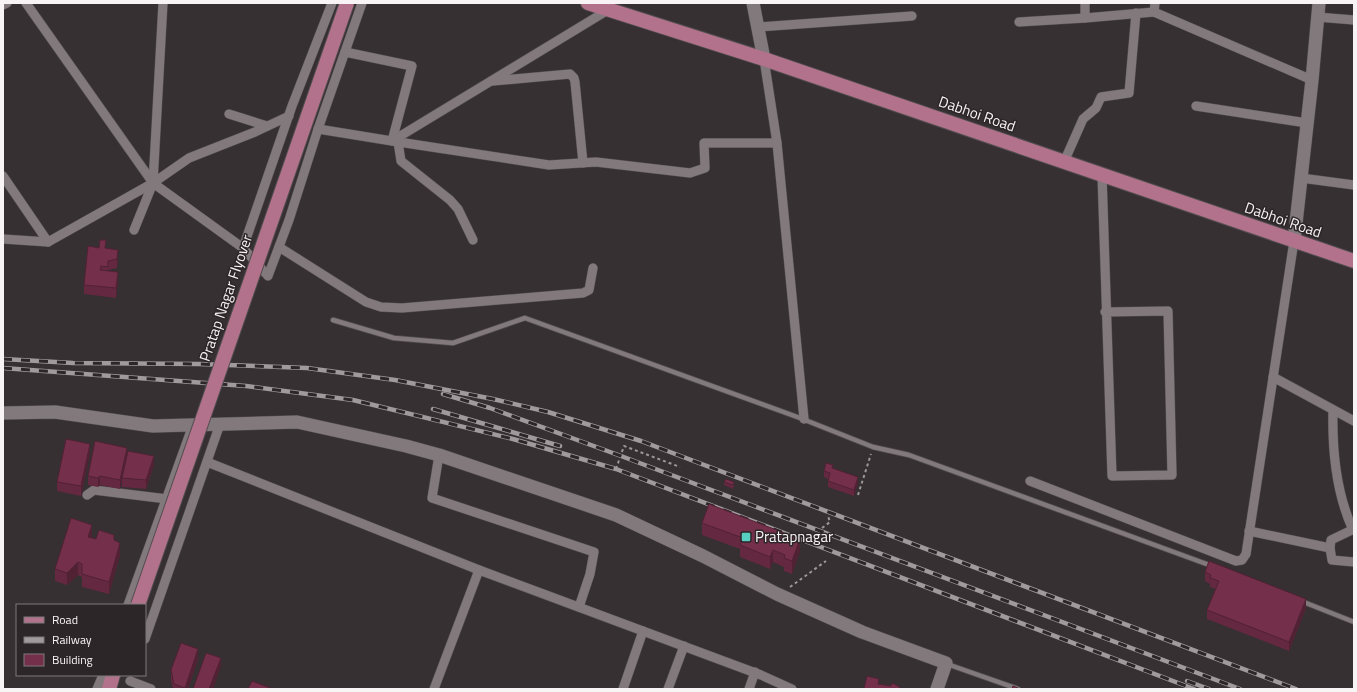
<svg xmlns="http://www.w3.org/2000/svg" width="1357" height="692" font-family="'Titillium Web',sans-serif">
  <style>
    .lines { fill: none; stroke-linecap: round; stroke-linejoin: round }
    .lane-casing { stroke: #524d4f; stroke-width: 6 }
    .street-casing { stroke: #524d4f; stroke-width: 10 }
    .secondary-casing { stroke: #524d4f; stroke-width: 14 }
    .primary-casing { stroke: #524d4f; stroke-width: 16 }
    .path { stroke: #9d9799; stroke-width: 2; stroke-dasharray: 3 3; stroke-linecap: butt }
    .lane { stroke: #81797c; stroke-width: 4.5 }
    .street { stroke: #81797c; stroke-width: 9 }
    .secondary { stroke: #81797c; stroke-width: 13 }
    .primary { stroke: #b3728b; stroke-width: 14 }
    .rail-casing { stroke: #a09a9c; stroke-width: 4.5 }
    .rail { stroke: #2c2628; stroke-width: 3; stroke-dasharray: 9; stroke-linecap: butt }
    .primary-bridge-casing { stroke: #524d4f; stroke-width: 16; stroke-linecap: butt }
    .primary-bridge { stroke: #b3728b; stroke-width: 14 }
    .wall { fill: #642840 }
    .shaded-wall { fill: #512134 }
    .building { fill: #742f4b; stroke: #512134 }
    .poi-dot { fill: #58cec0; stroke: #2c2628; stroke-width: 1.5 }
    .labels { text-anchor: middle; stroke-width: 3; stroke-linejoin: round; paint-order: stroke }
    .street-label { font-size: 15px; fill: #f8f3f5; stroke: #2c2628 }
    .poi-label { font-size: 15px; fill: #f8f3f5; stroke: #2c2628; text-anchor: start }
  </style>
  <rect width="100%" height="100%" fill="#363032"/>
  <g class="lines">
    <g class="lane-casing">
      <g id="lane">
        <path d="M333 320 394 338 453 343 525 318 800 418 873 447 909 455 1212 566"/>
        <path d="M1301 601 1354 622"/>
        <path d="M947 664 1018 689"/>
      </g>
    </g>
    <g class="street-casing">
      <g id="street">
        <path d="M26 3 153 183 243 248 268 276 289 220 318 129 362 3"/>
        <path d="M1085 3V18L1154 12"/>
        <path d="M1155 3 1154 12 1312 80"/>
        <path d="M3 5 7 3"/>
        <path d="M1317 17 1354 20"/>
        <path d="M1019 22 1085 18"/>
        <path d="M759 27 912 16"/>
        <path d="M345 52 412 66 392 141 549 165 596 162 690 173 705 168 704 143H777"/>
        <path d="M764 59 777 143 804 419"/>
        <path d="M493 81 570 74 574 78 575 82 583 163"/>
        <path d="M1196 106 1307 123"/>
        <path d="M229 114 267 126"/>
        <path d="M318 129 392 141 608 10"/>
        <path d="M398 142 401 161 450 200 458 209 473 240"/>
        <path d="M1064 162 1083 119 1096 108 1101 97 1129 93 1136 13"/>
        <path d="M1102 175 1112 476 1172 475 1168 311 1105 312"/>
        <path d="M3 176 48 242"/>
        <path d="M1301 178 1354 185"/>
        <path d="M134 230 153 183 163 3"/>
        <path d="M3 239 48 242 153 183 189 158 255 132 289 116"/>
        <path d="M279 247 366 302 381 307 402 308 583 293 589 290 593 268"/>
        <path d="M243 248 292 106 332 3"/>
        <path d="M1273 377 1354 421"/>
        <path d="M1333 410C1332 451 1336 493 1353 530"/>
        <path d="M439 455 432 498 594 552 590 574 579 607"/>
        <path d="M207 462 479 570 761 675 792 689"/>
        <path d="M1030 481 1236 561 1242 560 1246 554 1294 241"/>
        <path d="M87 495 94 490 167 499"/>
        <path d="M1249 531 1330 548 1332 560 1354 562"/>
        <path d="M1330 548 1331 540 1354 529"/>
        <path d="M128 605 193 425"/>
        <path d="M145 639 220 424"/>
        <path d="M130 681 151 689"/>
        <path d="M97 689 103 675"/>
        <path d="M434 689 479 570"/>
        <path d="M623 689 643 631"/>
        <path d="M668 689 684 646"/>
        <path d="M749 689 755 672"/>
      </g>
    </g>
    <g class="secondary-casing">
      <g id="secondary">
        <path d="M753 3 764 59"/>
        <path d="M1294 241 1312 80 1319 3"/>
        <path d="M3 413 55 412 153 426 297 422 406 446 439 455 616 515 703 556 777 594 862 632 946 663 937 689"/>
      </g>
    </g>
    <g class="primary-casing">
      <g id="primary">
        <path d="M588 3 764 59 1354 261"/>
        <path d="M109 689 113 675"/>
      </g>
    </g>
    <g class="path">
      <path d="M616 469 624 446 680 467"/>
      <path d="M858 495 871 454"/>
      <path d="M822 528 830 522 828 516"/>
      <path d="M790 587 826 561"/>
    </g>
    <use href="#lane" class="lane"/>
    <use href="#street" class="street"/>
    <use href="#secondary" class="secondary"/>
    <use href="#primary" class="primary"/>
    <g class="rail-casing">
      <g id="rail">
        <path d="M3 359 73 363 199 364 307 368 395 380 493 399 548 412 641 441 1296 689"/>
        <path d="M3 368 246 386 353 400 513 439 616 469 1194 689"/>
        <path d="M443 394 490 408 621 456 1240 689"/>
        <path d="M433 409 560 446"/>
        <path d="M1187 681 1209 689"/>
      </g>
    </g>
    <use href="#rail" class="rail"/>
    <g class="primary-bridge-casing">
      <path id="primary-bridge" d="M138 605 347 3"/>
    </g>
    <use href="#primary-bridge" class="primary-bridge"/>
  </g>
  <g class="wall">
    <path d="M106 248 118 259 117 268 108 270V271L118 281 116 298 84 294V285Z"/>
    <path d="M90 454 81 496 57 491V482Z"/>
    <path d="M127 457 124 468 154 465 146 489 122 487V479L120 489 100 485 98 487 88 485V476Z"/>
    <path d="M833 468 858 483 854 496 828 487V479L824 477V471Z"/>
    <path d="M724 482 734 485 733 489 724 485Z"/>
    <path d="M702 523 800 551 792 574 784 571V567L773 562 770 569 740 557V549L702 535Z"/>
    <path d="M92 537 91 538 96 539 114 540 120 555 109 594 82 587V577L78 575 67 585 55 581V569Z"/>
    <path d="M1205 572 1306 608 1289 651 1207 619V610L1216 589 1210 587V584L1205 581Z"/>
    <path d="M198 659 188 689H173L171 680V670Z"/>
  </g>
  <g class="shaded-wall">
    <path d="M118 250V259L117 268V259Z"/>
    <path d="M118 272V281L116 298V288Z"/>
    <path d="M90 444V454L81 496V486Z"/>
    <path d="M127 448V457L120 489V480Z"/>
    <path d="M154 456V465L146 489V480Z"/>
    <path d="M100 476V485L98 487V478Z"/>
    <path d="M858 477V483L854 496V490Z"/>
    <path d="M92 525V537L88 549V537Z"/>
    <path d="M800 539V551L792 574V561Z"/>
    <path d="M120 543V555L109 594V582Z"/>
    <path d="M773 550V562L770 569V557Z"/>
    <path d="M78 562V575L67 585V573Z"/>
    <path d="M1306 599V608L1289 651V642Z"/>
    <path d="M198 649V659L188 689H185Z"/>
    <path d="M221 658V667L213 689H209Z"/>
  </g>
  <g class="building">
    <path d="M100 240H106L105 248 118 250 117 259 108 261V267L101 266 100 270 118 272 116 288 84 285 88 246 99 248Z"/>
    <path d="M66 439 90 444 81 486 57 482Z"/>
    <path d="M95 441 127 448 120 480 100 476 98 478 88 476Z"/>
    <path d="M128 451 154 456 146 480 122 478Z"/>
    <path d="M826 463 833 465 832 468 858 477 854 490 828 481 830 473 824 471Z"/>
    <path d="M726 479 734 482 733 485 724 482Z"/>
    <path d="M709 504 800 539 792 561 784 558 785 555 773 550 770 557 740 545 743 538 702 523Z"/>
    <path d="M71 518 92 525 88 537 96 539 99 530 114 535V540L120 543 109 582 82 574V564L78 562 67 573 55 569Z"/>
    <path d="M1209 561 1306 599 1289 642 1207 610 1219 581 1210 578 1211 575 1205 572Z"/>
    <path d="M181 643 198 649 185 688 174 684 171 670Z"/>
    <path d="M206 653 221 658 209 689H193Z"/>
    <path d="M867 676 879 679 878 684 891 686 892 683 900 687 899 689H864Z"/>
    <path d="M252 681 273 689H248Z"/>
    <path d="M1013 686 1020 689H1012Z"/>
  </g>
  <rect class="poi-dot" x="741" y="532" width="10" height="10" rx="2"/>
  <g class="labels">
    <g class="street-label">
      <text transform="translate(977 114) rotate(19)" y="5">Dabhoi Road</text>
      <text transform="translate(1283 220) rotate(19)" y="5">Dabhoi Road</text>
      <text transform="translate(226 298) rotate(-71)" y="5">Pratap Nagar Flyover</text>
    </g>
    <g class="poi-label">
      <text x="755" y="542">Pratapnagar</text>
    </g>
  </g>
  <rect width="1357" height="692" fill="none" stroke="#f8f3f5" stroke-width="8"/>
  <rect x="16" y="604" width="130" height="72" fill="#2c2628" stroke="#7e787a"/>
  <rect x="24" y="617" width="20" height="6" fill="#b3728b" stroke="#7e787a"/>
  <text x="52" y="624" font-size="12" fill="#f8f3f5">Road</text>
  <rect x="24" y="637" width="20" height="6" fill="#a09a9c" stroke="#7e787a"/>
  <text x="52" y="644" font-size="12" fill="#f8f3f5">Railway</text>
  <rect x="24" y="654" width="20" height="12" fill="#742f4b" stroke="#7e787a"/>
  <text x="52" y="664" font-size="12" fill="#f8f3f5">Building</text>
</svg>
